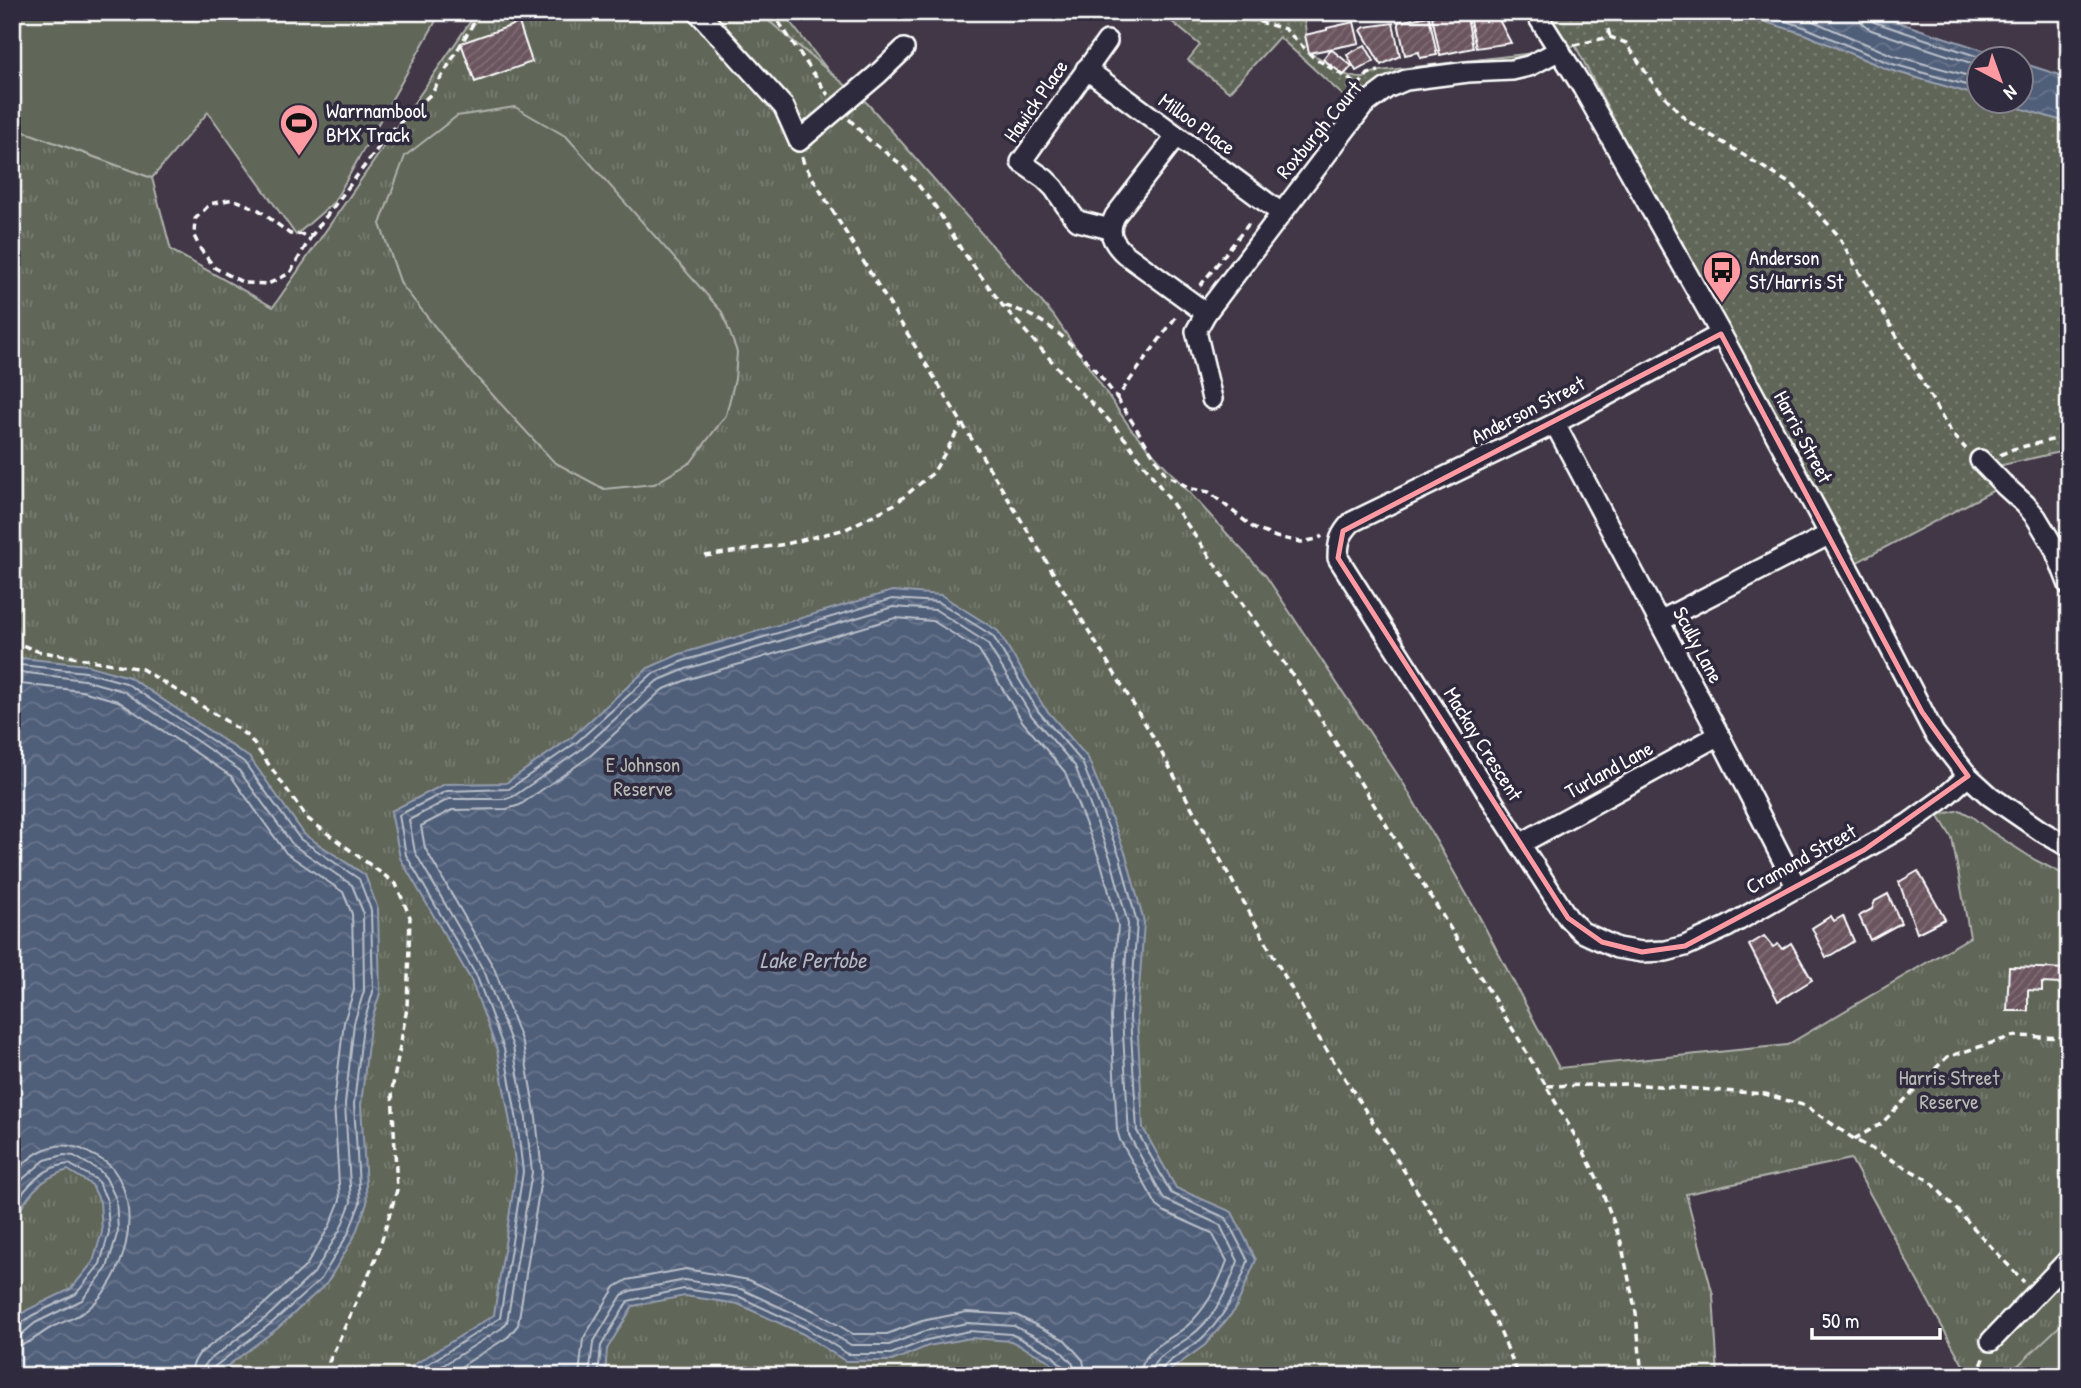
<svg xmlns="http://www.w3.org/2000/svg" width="2081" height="1388" font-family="'Patrick Hand',sans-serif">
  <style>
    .grass { fill: url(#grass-dots); stroke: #b0b2ac; stroke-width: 2 }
    .park { fill: url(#park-tufts); stroke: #b0b2ac; stroke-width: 2 }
    .pitch { fill: #606659; stroke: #b0b2ac; stroke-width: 2 }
    .water { fill: url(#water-waves); stroke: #969eaf; stroke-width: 2 }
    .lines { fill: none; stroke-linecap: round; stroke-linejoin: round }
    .shore { stroke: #b9bfc9; stroke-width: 2 }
    .building { fill: url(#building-hatch); stroke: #fff; stroke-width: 2 }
    .minor-casing { stroke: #fff; stroke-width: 24 }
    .path { stroke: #fff; stroke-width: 3.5; stroke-dasharray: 7 5; stroke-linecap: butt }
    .minor { stroke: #2f2a3d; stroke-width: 19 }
    .marked { fill: none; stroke: #ff9aa2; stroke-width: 5; stroke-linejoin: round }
    .labels { text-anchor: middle; stroke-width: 7; stroke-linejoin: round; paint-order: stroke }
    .street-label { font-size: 21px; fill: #fff; stroke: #2f2a3d }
    .poi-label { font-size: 21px; fill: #fff; stroke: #2f2a3d; text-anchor: start }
    .park-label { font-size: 21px; fill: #b7bab4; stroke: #2f2a3d }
    .water-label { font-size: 23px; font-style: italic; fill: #b0b7c3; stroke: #2f2a3d }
  </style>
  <defs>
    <pattern id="grass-dots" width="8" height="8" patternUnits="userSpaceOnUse" patternTransform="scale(1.75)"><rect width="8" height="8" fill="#606659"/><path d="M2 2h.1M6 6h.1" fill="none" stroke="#787d72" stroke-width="1.8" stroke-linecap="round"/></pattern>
    <pattern id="park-tufts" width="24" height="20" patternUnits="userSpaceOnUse" patternTransform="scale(1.75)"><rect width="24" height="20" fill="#606659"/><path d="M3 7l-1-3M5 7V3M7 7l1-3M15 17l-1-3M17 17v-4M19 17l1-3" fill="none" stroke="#787d72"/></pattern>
    <pattern id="water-waves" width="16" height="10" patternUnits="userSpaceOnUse" patternTransform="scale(1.75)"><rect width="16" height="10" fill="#505e79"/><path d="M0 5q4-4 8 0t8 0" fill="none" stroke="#6a768d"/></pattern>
    <pattern id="building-hatch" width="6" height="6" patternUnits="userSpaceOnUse" patternTransform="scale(1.75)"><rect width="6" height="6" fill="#6b545e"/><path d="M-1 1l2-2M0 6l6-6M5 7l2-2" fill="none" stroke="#816e76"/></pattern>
  </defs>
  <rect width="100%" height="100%" fill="#413747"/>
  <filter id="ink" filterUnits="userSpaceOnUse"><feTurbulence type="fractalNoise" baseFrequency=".0143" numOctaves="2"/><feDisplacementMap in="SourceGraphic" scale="14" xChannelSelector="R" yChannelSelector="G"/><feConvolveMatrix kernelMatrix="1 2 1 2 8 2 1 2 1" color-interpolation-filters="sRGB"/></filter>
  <g filter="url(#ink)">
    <g class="grass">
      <path d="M759 12H782L828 70 758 12Z"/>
      <path d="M1160 12H1303L1309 53C1333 62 1338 78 1364 78L1368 74 1380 71 1559 50 1535 12H1733L1802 33 1887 69 1979 96 1980 102H2000L2069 123V450L1998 466 2004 485 1848 567 1575 45 1529 66 1376 95 1358 85 1349 101 1279 37 1229 92 1188 60 1200 45Z"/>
    </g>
    <path class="park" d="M477 12H758L868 104 1054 316 1131 429 1266 576 1405 786 1480 918 1559 1068 1787 1045 1970 937 1952 838 1938 815 1960 810 1971 816 1989 830 2035 860 2069 877V1376H1969L1851 1159 1686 1194 1713 1295 1718 1376H12V127L152 178 171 250 273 307Z"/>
    <g class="pitch">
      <path d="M12 12H441L334 202 296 235 208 112 152 178 12 127Z"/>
      <path d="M515 107 567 137 722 312 737 352 735 379 726 415 691 462 654 484 604 489 554 462 468 368 401 284 380 224 405 156 457 116Z"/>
      <path d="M2069 1317V1376H2007Z"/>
    </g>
    <g class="water">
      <path d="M1733 12H1867L2010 59 1980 60 1979 96 1887 69 1802 33Z"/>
      <path d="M2022 63 2069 78V123L2000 102H2022Z"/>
      <path d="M892 591 941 595 998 631 1044 707 1088 758 1126 855 1144 922 1137 1017 1143 1128 1176 1188 1232 1212 1256 1260 1235 1310 1205 1345 1162 1376H1062L1048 1360 1011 1341 971 1338 928 1346 892 1361H845L803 1334 738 1304 685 1296 633 1306 607 1349 605 1376H396L494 1315 516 1172 510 1122 497 1050 471 980 400 858 391 811 445 784 506 783 572 737 648 668 680 654Z"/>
      <path d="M12 654 21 658 87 665 129 677 250 758 305 835 365 875 378 909 380 993 370 1026 361 1105 367 1203 354 1237 327 1283 278 1328 214 1376H12V1322L27 1310 71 1289 93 1262 102 1232 100 1202 92 1185 68 1170C38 1178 25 1199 12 1225Z"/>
    </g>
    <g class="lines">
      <g class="shore">
        <path d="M1757 12 1804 27 1889 63 1980 89"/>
        <path d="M1787 12 1808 19 1892 55 1980 79"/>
        <path d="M1860 12 1862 23 1871 30 1980 66"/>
        <path d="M1869 12 1870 18 1874 22 1988 60"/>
        <path d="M12 662 20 665 86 672 126 683 244 762 300 839 359 879 371 910 373 992 363 1025 354 1104 360 1203 348 1234 321 1279 273 1322 214 1367 211 1376"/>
        <path d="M12 671 84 680 123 691 238 769 293 845 352 885 363 912 364 991 354 1023 345 1104 351 1202 340 1230 314 1273 268 1316 208 1361 203 1368 202 1376"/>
        <path d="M12 683 82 691 118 701 231 776 286 853 343 892 352 914 354 990 344 1022 334 1103 340 1200 330 1225 306 1266 261 1307 199 1354 193 1364 191 1376"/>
        <path d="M12 1174C21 1167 30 1156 41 1151 59 1142 75 1144 91 1154 99 1158 108 1162 113 1169 144 1210 125 1279 88 1309 79 1317 65 1321 54 1326 40 1333 29 1346 12 1347"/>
        <path d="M12 1191 17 1184 45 1160 64 1155 74 1156 100 1171 106 1178 116 1199 118 1231 107 1268 82 1300 35 1323 22 1334 12 1336"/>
        <path d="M12 1209C25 1187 43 1166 69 1164L97 1180 107 1200 109 1232 100 1264 76 1294 31 1316 18 1326 12 1327"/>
        <path d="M409 1376 500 1318 523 1172 517 1121 504 1049 477 977 406 855 399 815 447 791 509 789 577 742 652 674 683 661 892 599 939 602 993 636 1038 711 1082 762 1120 857 1137 923 1130 1017 1137 1131 1171 1193 1226 1218 1248 1261C1238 1291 1224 1319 1200 1340 1189 1350 1161 1362 1159 1376"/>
        <path d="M426 1376 502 1328 507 1322 532 1172 526 1119 513 1047 485 973 415 852 409 820 449 799H506L514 796 582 749 657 681 686 669 893 607 936 610 987 643 1031 715 1075 766 1111 860 1128 924 1122 1017 1129 1135 1164 1199 1220 1225 1238 1261C1228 1290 1214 1320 1188 1338 1174 1348 1151 1358 1150 1376"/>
        <path d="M446 1376 508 1337 518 1325 542 1172 536 1118 523 1045 494 968 425 848 421 826 452 810 507 809 520 805 589 757 662 690 689 679 895 618 933 621 979 650 1022 721 1065 772 1101 863 1118 925 1111 1017 1117 1130 1120 1140 1157 1206 1165 1212 1212 1233 1227 1261C1218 1286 1206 1309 1187 1326 1169 1341 1141 1349 1140 1376"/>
        <path d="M579 1376 583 1339 615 1287 627 1280 686 1269 749 1280 815 1311 853 1334H887L922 1321 967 1312 1016 1315 1065 1340 1083 1360 1086 1376"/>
        <path d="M589 1376 593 1343 622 1295 630 1291 685 1280 741 1289 810 1321 851 1345H889L925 1331 968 1323 1014 1326 1058 1348 1073 1364 1076 1376"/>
        <path d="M598 1376 601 1346 628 1301 684 1289 740 1297 806 1328 848 1354H891L927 1340 969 1331 1011 1334 1052 1355 1065 1369 1067 1376"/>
      </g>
    </g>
    <g class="building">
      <path d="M1452 12H1466L1473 48 1440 55 1432 16Z"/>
      <path d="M1468 12H1495L1511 43 1476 48Z"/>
      <path d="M1429 16 1437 55 1420 58 1419 52 1405 55 1398 22Z"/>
      <path d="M1354 22 1359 43 1309 53 1305 35 1327 30V28Z"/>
      <path d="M519 23 532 62 475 82 461 43Z"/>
      <path d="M1393 23 1400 56 1381 65 1361 30 1365 27Z"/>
      <path d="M1365 45 1374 61 1356 71 1347 55Z"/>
      <path d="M1331 49 1352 66 1344 75 1323 59Z"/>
      <path d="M1918 871 1945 919 1917 933 1899 882Z"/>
      <path d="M1888 894 1901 923 1870 940 1859 916 1872 909 1875 901Z"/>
      <path d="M1831 916 1834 921 1843 916 1854 941 1826 958 1812 928Z"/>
      <path d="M1764 936 1773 947 1778 944 1782 949 1791 943 1812 980 1778 1001 1749 945Z"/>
      <path d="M2009 967 2069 969V999H2061V984L2042 983V991L2028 990V1011H2007Z"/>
    </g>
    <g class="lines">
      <g class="minor-casing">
        <g id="minor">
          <path d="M698 12 784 107 799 141 878 74 904 49"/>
          <path d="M1535 12 1583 88 1721 334 1869 607 1934 733 1968 776 1990 796 2041 831 2069 847"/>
          <path d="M1107 41 1021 162 1045 179 1054 188 1073 216 1078 221 1110 229"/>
          <path d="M1086 69 1281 213"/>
          <path d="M1176 137 1115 216C1107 232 1112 242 1125 254L1206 313"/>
          <path d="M1721 334 1550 426 1352 522C1340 534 1338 542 1338 558L1520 844 1568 918 1582 932 1617 948 1642 952 1666 951 1685 946 1727 927 1908 824 1940 801 1968 776"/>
          <path d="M1212 399 1196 331 1206 313 1364 105 1387 88 1406 80 1468 72 1512 70 1529 66 1560 50"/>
          <path d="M1555 424 1719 735 1797 888"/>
          <path d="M1980 460 2004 485 2025 504 2036 517 2054 547 2069 585"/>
          <path d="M1660 621 1830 534"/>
          <path d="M1520 844 1719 735"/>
          <path d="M1991 1341 2069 1259"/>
        </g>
      </g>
      <g class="path">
        <path d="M772 12 828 95"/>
        <path d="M1224 12 1285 29 1313 57 1360 86"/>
        <path d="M1608 29 1610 37"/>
        <path d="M1574 45 1610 37 1626 43 1653 83 1686 120 1794 186 1837 234 1906 352 1940 414 1951 432 1966 449"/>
        <path d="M1358 86 1368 74 1379 71"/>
        <path d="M849 119 868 139 902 165 935 206 961 249 1003 306 1072 384 1105 416 1126 440 1172 503 1303 690 1520 1041 1582 1148 1598 1180 1621 1242 1636 1313 1642 1376"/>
        <path d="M802 157 804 164 1149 730 1317 1035 1462 1261 1496 1322 1519 1376"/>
        <path d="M312 235 290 273 268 284 244 283 215 268 201 250 194 236 195 219 210 204 233 199 259 210 290 234 312 235 391 131 432 93 480 12"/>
        <path d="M1200 286 1251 221"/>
        <path d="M1005 306C1052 317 1089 360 1117 398L1178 314"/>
        <path d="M1117 398 1166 475 1192 489 1209 492 1255 529 1276 537 1301 542 1318 539 1322 536"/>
        <path d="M2000 455 2013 449 2069 436"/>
        <path d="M705 556 786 544 846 529 895 504 933 473 962 424"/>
        <path d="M12 641 37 651 142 669 226 721 249 737 308 819 396 884 410 917 407 1008 392 1090 397 1190 377 1256 329 1362 332 1376"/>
        <path d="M1547 1086 1631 1084 1765 1094 1806 1106 1854 1139 1930 1181 2024 1282"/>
        <path d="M1854 1139 1881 1124 1947 1057 2014 1036 2069 1038"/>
        <path d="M1977 1376 1985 1356"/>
      </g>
      <use href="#minor" class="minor"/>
    </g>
  </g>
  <path class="marked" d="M1721 334 1922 712 1968 776 1864 850 1685 946 1642 952 1602 942 1568 918 1338 558 1343 531Z"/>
  <defs>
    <g id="stadium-pin" transform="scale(2.0125)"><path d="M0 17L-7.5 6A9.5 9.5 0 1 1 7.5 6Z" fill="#ff9aa2" stroke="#2f2a3d"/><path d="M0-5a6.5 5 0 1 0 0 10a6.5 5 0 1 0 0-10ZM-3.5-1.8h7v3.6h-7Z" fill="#111"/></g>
    <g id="bus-pin" transform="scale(2.0125)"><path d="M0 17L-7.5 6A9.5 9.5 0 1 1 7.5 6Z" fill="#ff9aa2" stroke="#2f2a3d"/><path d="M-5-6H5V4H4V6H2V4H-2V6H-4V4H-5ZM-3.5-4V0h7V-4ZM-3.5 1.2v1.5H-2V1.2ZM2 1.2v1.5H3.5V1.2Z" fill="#111"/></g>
  </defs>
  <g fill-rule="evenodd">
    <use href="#stadium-pin" x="299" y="123"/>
    <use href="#bus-pin" x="1722" y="270"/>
  </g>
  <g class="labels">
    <g class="street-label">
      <text transform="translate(1036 101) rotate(-55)" y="7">Hawick Place</text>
      <text transform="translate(1197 124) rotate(36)" y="7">Milloo Place</text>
      <text transform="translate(1319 130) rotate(-50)" y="7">Roxburgh Court</text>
      <text transform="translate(1528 410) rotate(-27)" y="7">Anderson Street</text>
      <text transform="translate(1803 437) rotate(62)" y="7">Harris Street</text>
      <text transform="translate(1698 645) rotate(62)" y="7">Scully Lane</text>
      <text transform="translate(1483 744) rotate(58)" y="7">Mackay Crescent</text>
      <text transform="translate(1609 770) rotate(-29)" y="7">Turland Lane</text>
      <text transform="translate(1801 859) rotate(-29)" y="7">Cramond Street</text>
    </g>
    <g class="poi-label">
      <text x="326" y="118">Warrnambool<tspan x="326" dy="24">BMX Track</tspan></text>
      <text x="1749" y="265">Anderson<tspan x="1749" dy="24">St/Harris St</tspan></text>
    </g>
    <g class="park-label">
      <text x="643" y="772">E Johnson<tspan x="643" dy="24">Reserve</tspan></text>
      <text x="1949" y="1085">Harris Street<tspan x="1949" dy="24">Reserve</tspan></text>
    </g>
    <g class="water-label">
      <text x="813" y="968">Lake Pertobe</text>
    </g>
  </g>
  <rect width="2081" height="1388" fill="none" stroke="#2f2a3d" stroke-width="42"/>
  <rect x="21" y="21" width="2039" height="1346" fill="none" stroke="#fff" stroke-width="2.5" filter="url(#ink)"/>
  <g transform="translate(2000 80) rotate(139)"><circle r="33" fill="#2f2a3d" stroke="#827f8b" stroke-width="2"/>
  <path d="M0-5L12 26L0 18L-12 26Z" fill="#ff9aa2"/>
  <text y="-10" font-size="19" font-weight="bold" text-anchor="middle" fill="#ffffff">N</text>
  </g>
  <path d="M1812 1328v10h128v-10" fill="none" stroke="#ffffff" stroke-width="3.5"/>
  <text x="1822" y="1328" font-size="21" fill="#ffffff" stroke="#2f2a3d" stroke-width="5" paint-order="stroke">50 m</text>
</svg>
